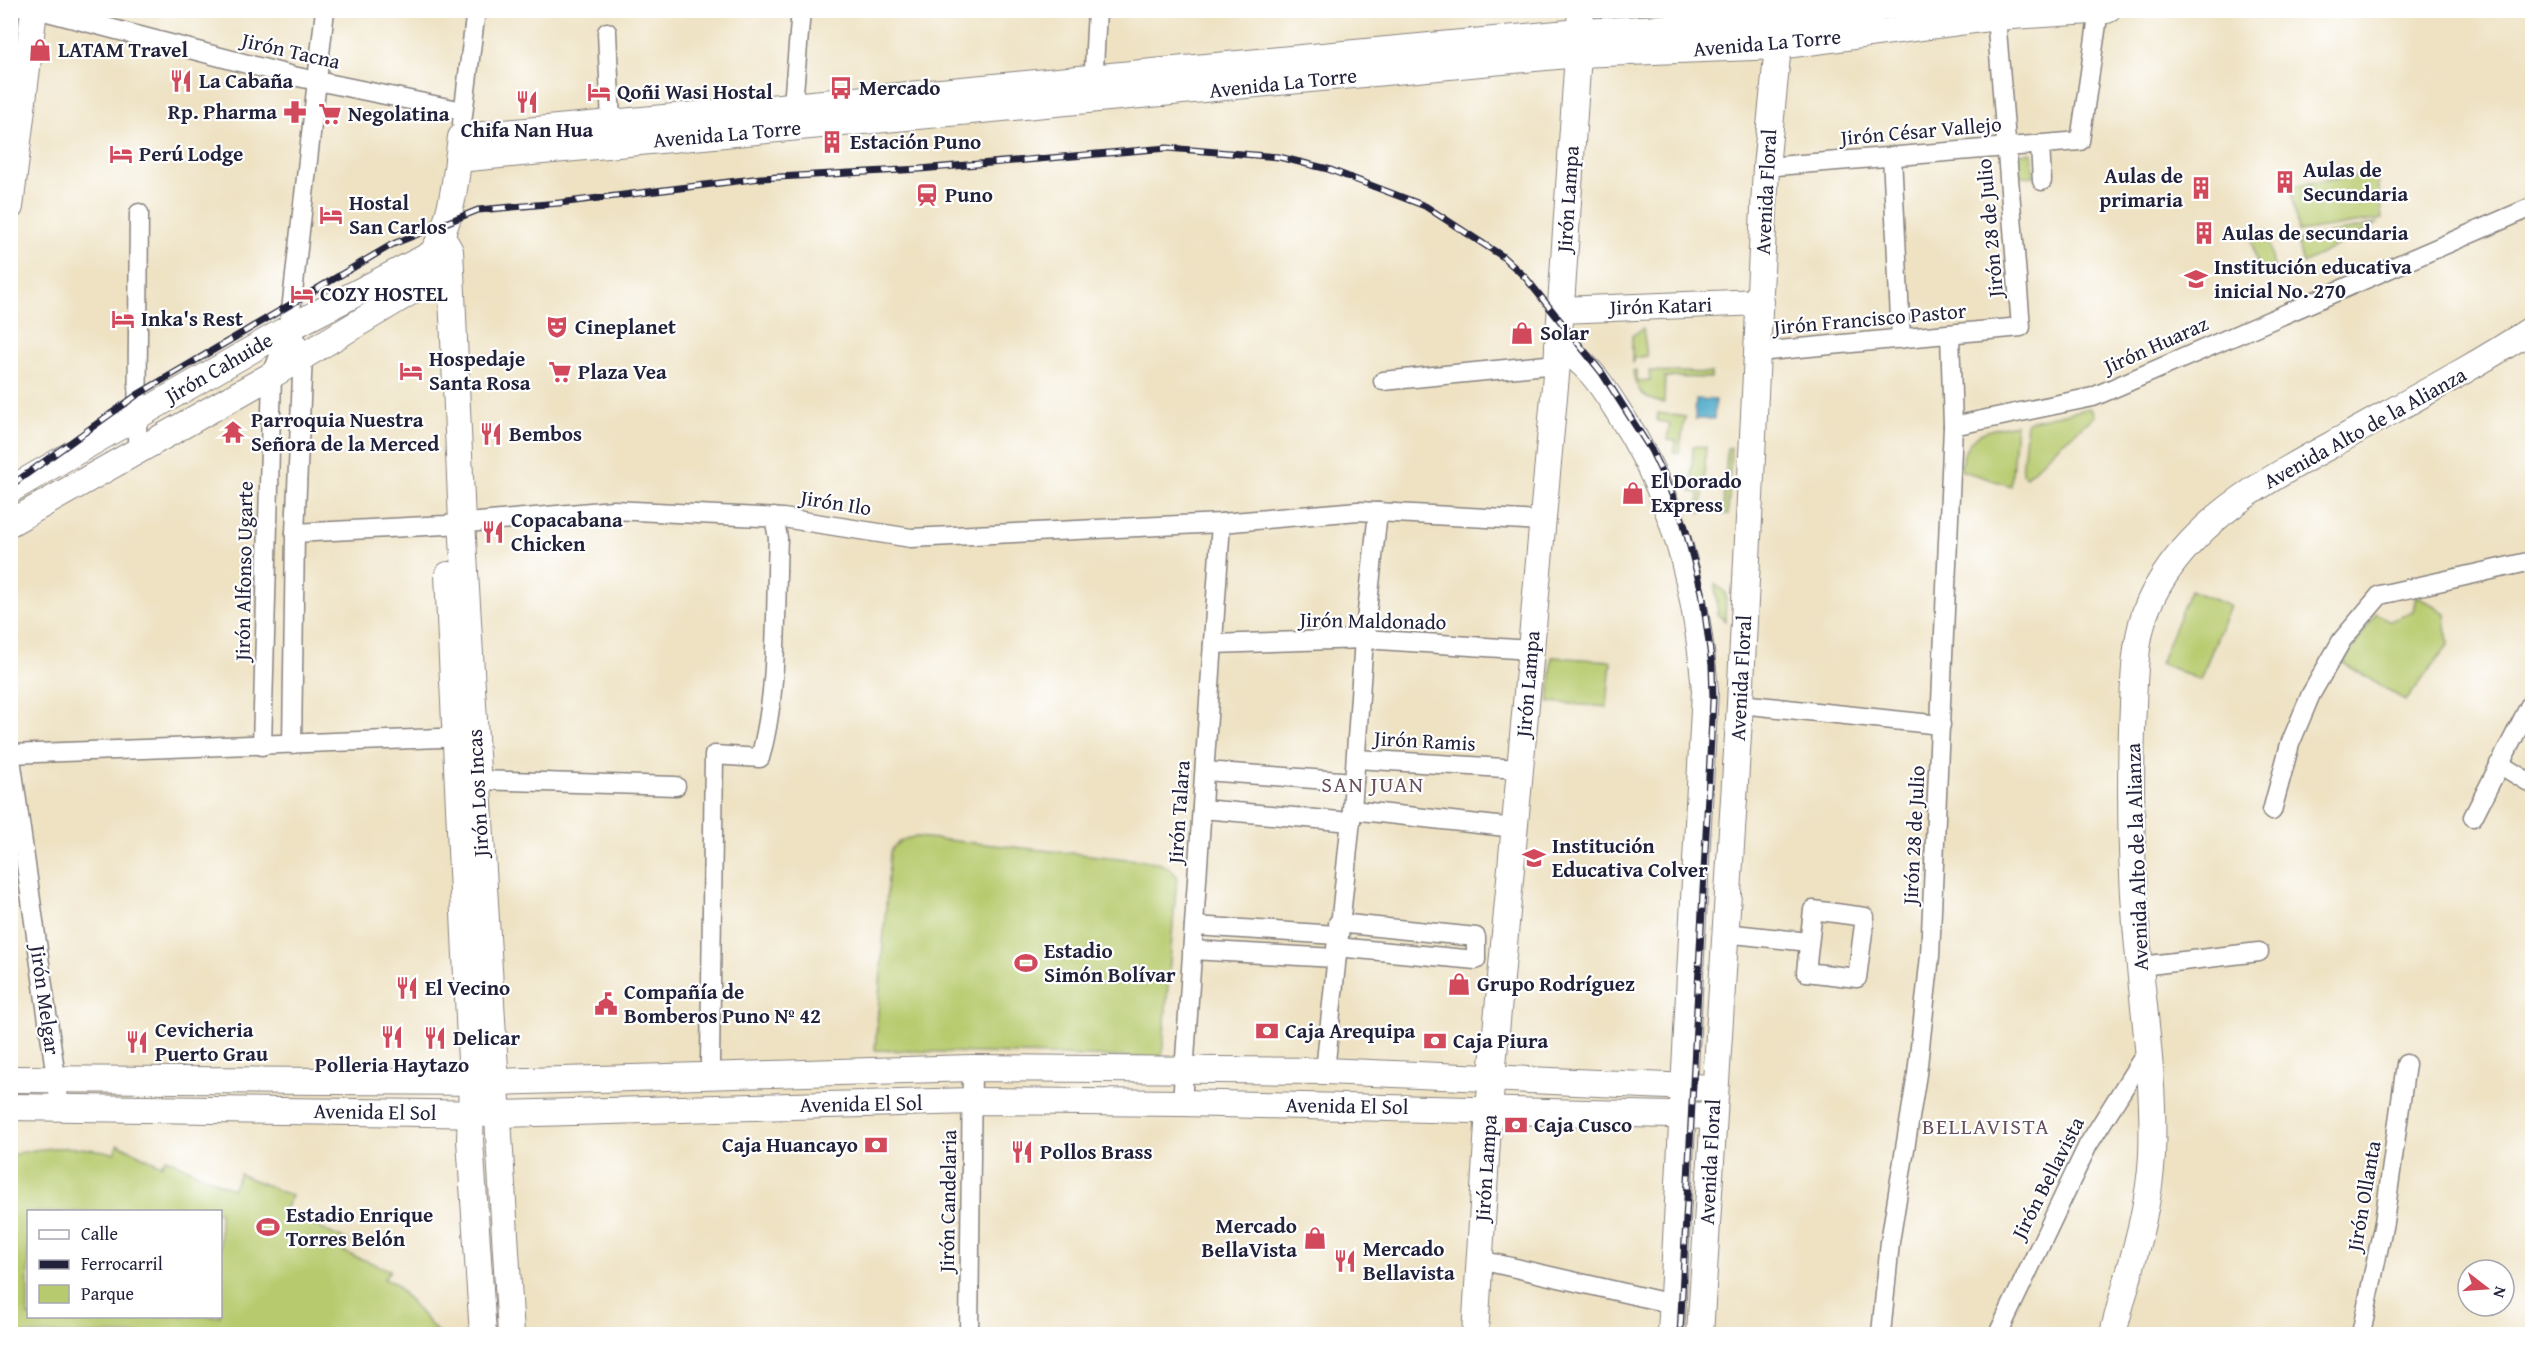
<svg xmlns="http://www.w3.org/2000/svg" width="2543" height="1345" font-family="'Gentium Book Plus',serif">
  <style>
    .green { fill: #b7ca6d; stroke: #6c7654; stroke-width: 1.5; fill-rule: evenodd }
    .water { fill: #48a7c7; stroke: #356481; stroke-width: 1.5 }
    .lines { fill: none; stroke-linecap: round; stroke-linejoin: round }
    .street-casing { stroke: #88827f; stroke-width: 21 }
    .secondary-casing { stroke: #88827f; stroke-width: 28 }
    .street { stroke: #fff; stroke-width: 18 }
    .secondary { stroke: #fff; stroke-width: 26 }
    .rail-casing { stroke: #22223b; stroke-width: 7 }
    .rail { stroke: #fff; stroke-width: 4.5; stroke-dasharray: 14; stroke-linecap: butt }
    .labels { text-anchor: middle; stroke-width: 4.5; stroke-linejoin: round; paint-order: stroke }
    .street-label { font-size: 21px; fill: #22223b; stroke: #fff }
    .poi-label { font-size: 21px; font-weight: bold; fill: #22223b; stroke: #fff; text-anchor: start }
    .neighbourhood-label { font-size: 22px; letter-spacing: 1.5px; fill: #67515d; stroke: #fff }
  </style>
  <rect width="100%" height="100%" fill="#fff"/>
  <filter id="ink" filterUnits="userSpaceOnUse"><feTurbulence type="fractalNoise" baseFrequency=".0167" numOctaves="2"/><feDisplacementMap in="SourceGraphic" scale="12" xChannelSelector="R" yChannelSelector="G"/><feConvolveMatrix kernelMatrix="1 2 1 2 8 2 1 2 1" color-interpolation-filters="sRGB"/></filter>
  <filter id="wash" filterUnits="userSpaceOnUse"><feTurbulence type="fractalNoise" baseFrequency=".008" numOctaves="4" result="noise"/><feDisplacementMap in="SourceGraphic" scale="24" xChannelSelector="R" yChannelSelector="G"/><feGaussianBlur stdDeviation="1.35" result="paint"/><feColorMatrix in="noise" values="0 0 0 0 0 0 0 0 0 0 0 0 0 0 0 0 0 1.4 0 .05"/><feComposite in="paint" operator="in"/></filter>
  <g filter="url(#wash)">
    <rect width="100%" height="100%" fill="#eee2c3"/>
    <g class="green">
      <path d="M2032 153 2034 176 2016 177 2015 154Z"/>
      <path d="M2376 173 2382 219 2298 232 2291 186Z"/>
      <path d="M2378 223 2303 264 2297 241Z"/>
      <path d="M2266 230 2275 271 2260 276 2250 235Z"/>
      <path d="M1643 328 1647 356 1634 358V362L1632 363V336Z"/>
      <path d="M1636 370 1637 381 1650 380 1649 371 1711 373V378L1665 377 1664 403C1644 400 1635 391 1633 371Z"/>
      <path d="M2090 408 2095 416 2059 445 2026 477 2022 474 2027 422Z"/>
      <path d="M1658 413 1685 417 1679 453 1674 452 1676 441 1667 440 1670 423 1657 421Z"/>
      <path d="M2016 424 2011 486 1960 470C1966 432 1981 432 2016 424Z"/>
      <path d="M1693 446 1706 447 1702 513 1698 512 1699 493 1691 492Z"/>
      <path d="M1727 448H1731L1728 514H1723Z"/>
      <path d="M1715 584 1726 593 1725 621 1718 614Z"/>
      <path d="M2190 590 2230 606 2200 680 2160 663Z"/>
      <path d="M2416 595 2445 613 2448 645 2406 701 2343 663 2376 613 2390 621 2413 612Z"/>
      <path d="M1552 657 1611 661 1607 707 1549 702Z"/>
      <path d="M917 837 1156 862 1169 868 1177 876 1162 1058 875 1050 890 852C897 841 904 838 917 837Z"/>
      <path d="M118 1144 161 1165 166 1158 232 1189 240 1174 291 1196 284 1212 348 1241 344 1252 390 1270 384 1279 394 1283 439 1334H11V1155C46 1145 78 1146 114 1153ZM28 1212H220V1316H28Z"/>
    </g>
    <path class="water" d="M1696 399 1715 400 1714 419H1695Z"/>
  </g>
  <g filter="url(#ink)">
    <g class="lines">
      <g class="street-casing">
        <g id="street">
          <path d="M40 10 293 76 463 111"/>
          <path d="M607 32 611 123"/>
          <path d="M1093 87 1097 10"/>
          <path d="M792 116 801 10"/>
          <path d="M462 123 476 10"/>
          <path d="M2040 144 2042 181"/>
          <path d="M1892 156 1901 339"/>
          <path d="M1766 167 2080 141 2099 10"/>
          <path d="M289 328 303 355 295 533 292 744"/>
          <path d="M1758 352 2021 327 1996 17"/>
          <path d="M1383 381 1557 364"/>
          <path d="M1953 426 2093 397 2532 207"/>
          <path d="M137 450 139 213"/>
          <path d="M295 533 445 525 613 510 783 518 911 538 1221 523 1358 511 1542 521"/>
          <path d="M1213 644 1364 639 1531 650"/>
          <path d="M1740 704 1941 725"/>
          <path d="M262 746 272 375 289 328 325 10"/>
          <path d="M10 751 60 1106"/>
          <path d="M10 754 467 737"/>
          <path d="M1356 759 1520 769"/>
          <path d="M2499 764 2532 784"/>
          <path d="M1205 771 1354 782"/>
          <path d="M478 780 676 786"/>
          <path d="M1202 809 1351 822"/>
          <path d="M1352 810 1364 639 1378 512"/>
          <path d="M2272 811 2290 744 2311 694 2342 640 2380 595 2532 561"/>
          <path d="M2473 817 2532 701"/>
          <path d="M1813 910 1865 917 1857 978 1806 972Z"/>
          <path d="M1194 926 1337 935"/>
          <path d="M1724 933 1809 942"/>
          <path d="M1336 947 1476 960V937L1338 923"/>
          <path d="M1192 950 1335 958"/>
          <path d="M2141 966 2259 952"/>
          <path d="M710 1062 714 755 760 758C779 690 775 609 778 538L774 517"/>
          <path d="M1325 1071 1352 810 1515 828"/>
          <path d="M1182 1103 1221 523"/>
          <path d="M1480 1260 1673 1304"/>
          <path d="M969 1334 972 1068"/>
          <path d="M1881 1334 1890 1242 1917 1074 1930 956 1953 426 1950 334"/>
          <path d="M1998 1334 2088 1145 2149 1048"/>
          <path d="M2361 1334 2384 1222 2406 1064"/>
        </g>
      </g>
      <g class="secondary-casing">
        <g id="secondary">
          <path d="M458 159 1578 54 1778 46 1996 17 2107 10"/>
          <path d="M10 207 34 10"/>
          <path d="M442 237 450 251 451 271 462 522 511 1334"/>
          <path d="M432 254C453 220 456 176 461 137L1579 32 1787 22 1873 10"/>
          <path d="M1561 310 1761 302"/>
          <path d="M1558 345C1588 364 1600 382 1618 411 1674 496 1697 590 1705 691L1671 1334"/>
          <path d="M10 490 289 328 432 254 449 251"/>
          <path d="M10 523 272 375 435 277 451 271"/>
          <path d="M448 575 472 1082 470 1140 483 1334"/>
          <path d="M10 1079 496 1082 972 1068 1325 1071 1714 1088"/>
          <path d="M10 1107 497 1114 972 1101 1182 1103 1712 1116"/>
          <path d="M1475 1334 1489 1109 1557 364 1581 10"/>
          <path d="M1700 1334 1740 704 1766 167 1778 46 1784 30"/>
          <path d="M2113 1334C2127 1276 2149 1216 2152 1155 2155 1078 2142 1001 2136 924 2131 859 2130 794 2132 729 2134 691 2133 649 2145 613 2155 587 2172 562 2191 542 2233 497 2289 468 2342 439 2406 403 2471 369 2532 329"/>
        </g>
      </g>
      <use href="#street" class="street"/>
      <use href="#secondary" class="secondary"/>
      <g class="rail-casing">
        <path id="rail" d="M10 486 137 395 393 244 478 210 559 203 761 178 920 169 1167 148 1279 157 1328 169 1425 206 1502 256 1525 277 1602 373 1651 450 1670 490 1684 524 1702 592 1712 665 1713 699 1680 1334"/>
      </g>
      <use href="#rail" class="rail"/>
    </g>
  </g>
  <defs>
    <g id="shop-bare" transform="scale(1.8)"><path d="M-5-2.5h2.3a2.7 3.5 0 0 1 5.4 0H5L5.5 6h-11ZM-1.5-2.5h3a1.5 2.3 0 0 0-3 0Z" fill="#d1495b" stroke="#fff" stroke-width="2.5" paint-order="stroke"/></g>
    <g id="restaurant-bare" transform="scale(1.8)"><path d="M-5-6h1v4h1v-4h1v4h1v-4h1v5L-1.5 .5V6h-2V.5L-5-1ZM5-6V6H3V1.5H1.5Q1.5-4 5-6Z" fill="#d1495b" stroke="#fff" stroke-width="2.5" paint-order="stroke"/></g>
    <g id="bus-bare" transform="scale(1.8)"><path d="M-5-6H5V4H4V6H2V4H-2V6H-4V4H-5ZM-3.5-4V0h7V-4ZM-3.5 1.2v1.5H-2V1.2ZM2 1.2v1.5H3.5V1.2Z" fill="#d1495b" stroke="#fff" stroke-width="2.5" paint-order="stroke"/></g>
    <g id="hotel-bare" transform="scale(1.8)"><path d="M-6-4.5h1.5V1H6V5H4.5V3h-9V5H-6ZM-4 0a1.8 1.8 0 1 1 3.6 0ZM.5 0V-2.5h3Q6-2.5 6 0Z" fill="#d1495b" stroke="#fff" stroke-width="2.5" paint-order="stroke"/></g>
    <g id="pharmacy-bare" transform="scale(1.8)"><path d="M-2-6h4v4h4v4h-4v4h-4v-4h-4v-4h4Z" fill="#d1495b" stroke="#fff" stroke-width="2.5" paint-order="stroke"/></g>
    <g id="supermarket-bare" transform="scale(1.8)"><path d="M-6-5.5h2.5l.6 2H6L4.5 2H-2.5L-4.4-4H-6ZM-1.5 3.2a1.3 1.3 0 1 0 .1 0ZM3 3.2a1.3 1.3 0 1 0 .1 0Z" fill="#d1495b" stroke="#fff" stroke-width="2.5" paint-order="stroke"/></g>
    <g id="building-bare" transform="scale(1.8)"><path d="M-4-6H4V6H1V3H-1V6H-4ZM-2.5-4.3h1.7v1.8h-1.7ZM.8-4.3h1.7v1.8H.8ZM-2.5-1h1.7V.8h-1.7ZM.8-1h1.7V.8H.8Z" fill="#d1495b" stroke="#fff" stroke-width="2.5" paint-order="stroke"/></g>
    <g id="station-bare" transform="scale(1.8)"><path d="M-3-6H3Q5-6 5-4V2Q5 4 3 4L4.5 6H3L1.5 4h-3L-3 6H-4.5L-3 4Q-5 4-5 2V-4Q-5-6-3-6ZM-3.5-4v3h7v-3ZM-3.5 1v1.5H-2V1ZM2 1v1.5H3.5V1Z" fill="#d1495b" stroke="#fff" stroke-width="2.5" paint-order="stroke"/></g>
    <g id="school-bare" transform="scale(1.8)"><path d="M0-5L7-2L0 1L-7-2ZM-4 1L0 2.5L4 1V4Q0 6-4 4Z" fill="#d1495b" stroke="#fff" stroke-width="2.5" paint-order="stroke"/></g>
    <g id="theatre-bare" transform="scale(1.8)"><path d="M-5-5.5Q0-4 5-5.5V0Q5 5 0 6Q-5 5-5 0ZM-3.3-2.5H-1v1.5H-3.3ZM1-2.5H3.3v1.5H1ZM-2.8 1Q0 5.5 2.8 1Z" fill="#d1495b" stroke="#fff" stroke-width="2.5" paint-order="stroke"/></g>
    <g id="temple-bare" transform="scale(1.8)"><path d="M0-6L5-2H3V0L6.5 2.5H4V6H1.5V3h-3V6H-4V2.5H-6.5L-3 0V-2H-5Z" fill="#d1495b" stroke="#fff" stroke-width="2.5" paint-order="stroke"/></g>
    <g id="stadium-bare" transform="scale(1.8)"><path d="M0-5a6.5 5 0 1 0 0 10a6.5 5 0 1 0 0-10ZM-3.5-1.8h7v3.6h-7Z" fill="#d1495b" stroke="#fff" stroke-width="2.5" paint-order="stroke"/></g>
    <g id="civic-bare" transform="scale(1.8)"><path d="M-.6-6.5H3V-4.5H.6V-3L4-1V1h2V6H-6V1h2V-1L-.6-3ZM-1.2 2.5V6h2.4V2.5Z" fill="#d1495b" stroke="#fff" stroke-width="2.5" paint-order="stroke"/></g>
    <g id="bank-bare" transform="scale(1.8)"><path d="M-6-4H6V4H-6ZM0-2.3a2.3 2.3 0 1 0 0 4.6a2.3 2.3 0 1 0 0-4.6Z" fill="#d1495b" stroke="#fff" stroke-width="2.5" paint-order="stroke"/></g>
  </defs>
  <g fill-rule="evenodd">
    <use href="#shop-bare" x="40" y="50"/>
    <use href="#restaurant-bare" x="181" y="81"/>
    <use href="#bus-bare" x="841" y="88"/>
    <use href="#hotel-bare" x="599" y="92"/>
    <use href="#restaurant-bare" x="527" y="102"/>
    <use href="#pharmacy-bare" x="295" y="112"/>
    <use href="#supermarket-bare" x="330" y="114"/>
    <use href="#building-bare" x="832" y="142"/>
    <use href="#hotel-bare" x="121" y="154"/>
    <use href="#building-bare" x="2285" y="182"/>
    <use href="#building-bare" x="2201" y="188"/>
    <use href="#station-bare" x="927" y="195"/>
    <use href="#hotel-bare" x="331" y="215"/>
    <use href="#building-bare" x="2204" y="233"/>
    <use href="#school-bare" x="2196" y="279"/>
    <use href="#hotel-bare" x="302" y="294"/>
    <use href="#hotel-bare" x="123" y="319"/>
    <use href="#theatre-bare" x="557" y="327"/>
    <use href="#shop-bare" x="1522" y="333"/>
    <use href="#hotel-bare" x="411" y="371"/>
    <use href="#supermarket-bare" x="560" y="372"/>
    <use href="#temple-bare" x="233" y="432"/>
    <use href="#restaurant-bare" x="491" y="434"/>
    <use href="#shop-bare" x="1633" y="493"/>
    <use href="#restaurant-bare" x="493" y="532"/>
    <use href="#school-bare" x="1534" y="858"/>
    <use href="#stadium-bare" x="1026" y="963"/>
    <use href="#shop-bare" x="1459" y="984"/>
    <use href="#restaurant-bare" x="407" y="988"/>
    <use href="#civic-bare" x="606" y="1004"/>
    <use href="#bank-bare" x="1267" y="1031"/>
    <use href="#restaurant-bare" x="392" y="1037"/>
    <use href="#restaurant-bare" x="435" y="1038"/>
    <use href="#bank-bare" x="1435" y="1041"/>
    <use href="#restaurant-bare" x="137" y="1042"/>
    <use href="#bank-bare" x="1516" y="1125"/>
    <use href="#bank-bare" x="876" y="1145"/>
    <use href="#restaurant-bare" x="1022" y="1152"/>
    <use href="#stadium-bare" x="268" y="1227"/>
    <use href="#shop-bare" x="1315" y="1238"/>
    <use href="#restaurant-bare" x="1345" y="1261"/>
  </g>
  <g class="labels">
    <g class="street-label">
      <text transform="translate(1767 43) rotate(-5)" y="7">Avenida La Torre</text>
      <text transform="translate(291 51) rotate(13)" y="7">Jirón Tacna</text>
      <text transform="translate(1283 83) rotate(-6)" y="7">Avenida La Torre</text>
      <text transform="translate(1921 131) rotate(-5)" y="7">Jirón César Vallejo</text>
      <text transform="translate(727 134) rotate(-5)" y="7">Avenida La Torre</text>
      <text transform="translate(1766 192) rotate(-87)" y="7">Avenida Floral</text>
      <text transform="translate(1568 199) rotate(-86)" y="7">Jirón Lampa</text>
      <text transform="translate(1990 228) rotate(-95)" y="7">Jirón 28 de Julio</text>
      <text transform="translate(1661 306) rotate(-2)" y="7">Jirón Katari</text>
      <text transform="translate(1870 319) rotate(-5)" y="7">Jirón Francisco Pastor</text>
      <text transform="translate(2156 345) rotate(-24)" y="7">Jirón Huaraz</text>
      <text transform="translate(219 368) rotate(-30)" y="7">Jirón Cahuide</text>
      <text transform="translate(2365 428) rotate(-29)" y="7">Avenida Alto de la Alianza</text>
      <text transform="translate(836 503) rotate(9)" y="7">Jirón Ilo</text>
      <text transform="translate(244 571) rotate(-89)" y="7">Jirón Alfonso Ugarte</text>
      <text transform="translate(1373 621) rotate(1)" y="7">Jirón Maldonado</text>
      <text transform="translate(1741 678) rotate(-87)" y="7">Avenida Floral</text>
      <text transform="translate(1528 684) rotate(-85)" y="7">Jirón Lampa</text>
      <text transform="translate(1425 741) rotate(3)" y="7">Jirón Ramis</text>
      <text transform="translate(478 793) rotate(-93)" y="7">Jirón Los Incas</text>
      <text transform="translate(1179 812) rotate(-86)" y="7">Jirón Talara</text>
      <text transform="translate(1914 835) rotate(-87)" y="7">Jirón 28 de Julio</text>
      <text transform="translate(2137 857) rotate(-92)" y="7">Avenida Alto de la Alianza</text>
      <text transform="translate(45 1000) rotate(82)" y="7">Jirón Melgar</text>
      <text transform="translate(861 1104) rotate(-1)" y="7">Avenida El Sol</text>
      <text transform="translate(1347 1106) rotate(1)" y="7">Avenida El Sol</text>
      <text transform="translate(375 1112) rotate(1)" y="7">Avenida El Sol</text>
      <text transform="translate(1710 1162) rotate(-87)" y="7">Avenida Floral</text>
      <text transform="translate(1486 1168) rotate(-86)" y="7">Jirón Lampa</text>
      <text transform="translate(2048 1178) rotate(-63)" y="7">Jirón Bellavista</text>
      <text transform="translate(2364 1196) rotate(-80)" y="7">Jirón Ollanta</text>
      <text transform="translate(948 1201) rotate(-89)" y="7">Jirón Candelaria</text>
    </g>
    <g class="poi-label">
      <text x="58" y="57">LATAM Travel</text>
      <text x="199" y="88">La Cabaña</text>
      <text x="859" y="95">Mercado</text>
      <text x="617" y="99">Qoñi Wasi Hostal</text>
      <text x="277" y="119" text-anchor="end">Rp. Pharma</text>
      <text x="348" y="121">Negolatina</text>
      <text x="527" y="137" text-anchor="middle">Chifa Nan Hua</text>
      <text x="850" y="149">Estación Puno</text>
      <text x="139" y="161">Perú Lodge</text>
      <text x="2303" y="177">Aulas de<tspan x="2303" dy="24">Secundaria</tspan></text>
      <text x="2183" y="183" text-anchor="end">Aulas de<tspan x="2183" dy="24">primaria</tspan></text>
      <text x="945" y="202">Puno</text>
      <text x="349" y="210">Hostal<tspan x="349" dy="24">San Carlos</tspan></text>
      <text x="2222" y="240">Aulas de secundaria</text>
      <text x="2214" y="274">Institución educativa<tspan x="2214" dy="24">inicial No. 270</tspan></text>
      <text x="320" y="301">COZY HOSTEL</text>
      <text x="141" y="326">Inka's Rest</text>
      <text x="575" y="334">Cineplanet</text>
      <text x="1540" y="340">Solar</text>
      <text x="429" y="366">Hospedaje<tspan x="429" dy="24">Santa Rosa</tspan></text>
      <text x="578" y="379">Plaza Vea</text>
      <text x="251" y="427">Parroquia Nuestra<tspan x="251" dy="24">Señora de la Merced</tspan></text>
      <text x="509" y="441">Bembos</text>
      <text x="1651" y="488">El Dorado<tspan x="1651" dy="24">Express</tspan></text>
      <text x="511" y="527">Copacabana<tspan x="511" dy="24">Chicken</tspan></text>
      <text x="1552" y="853">Institución<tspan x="1552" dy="24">Educativa Colver</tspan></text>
      <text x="1044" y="958">Estadio<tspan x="1044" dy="24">Simón Bolívar</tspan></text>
      <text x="1477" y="991">Grupo Rodríguez</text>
      <text x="425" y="995">El Vecino</text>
      <text x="624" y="999">Compañía de<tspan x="624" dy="24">Bomberos Puno Nº 42</tspan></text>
      <text x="155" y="1037">Cevicheria<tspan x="155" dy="24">Puerto Grau</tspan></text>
      <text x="1285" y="1038">Caja Arequipa</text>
      <text x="453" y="1045">Delicar</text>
      <text x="1453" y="1048">Caja Piura</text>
      <text x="392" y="1072" text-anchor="middle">Polleria Haytazo</text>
      <text x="1534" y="1132">Caja Cusco</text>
      <text x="858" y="1152" text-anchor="end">Caja Huancayo</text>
      <text x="1040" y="1159">Pollos Brass</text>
      <text x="286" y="1222">Estadio Enrique<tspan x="286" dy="24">Torres Belón</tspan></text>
      <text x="1297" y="1233" text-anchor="end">Mercado<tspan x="1297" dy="24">BellaVista</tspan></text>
      <text x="1363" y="1256">Mercado<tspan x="1363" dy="24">Bellavista</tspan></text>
    </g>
    <g class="neighbourhood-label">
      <text x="1373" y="792">SAN JUAN</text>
      <text x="1986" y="1134">BELLAVISTA</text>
    </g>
  </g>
  <rect width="2543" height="1345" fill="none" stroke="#fff" stroke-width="36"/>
  <rect x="27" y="1210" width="195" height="108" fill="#ffffff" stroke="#a7a7b1" stroke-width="1.5"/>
  <rect x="39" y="1230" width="30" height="9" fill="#ffffff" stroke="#a7a7b1" stroke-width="1.5"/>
  <text x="81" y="1240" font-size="18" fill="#22223b">Calle</text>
  <rect x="39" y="1260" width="30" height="9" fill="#22223b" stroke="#a7a7b1" stroke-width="1.5"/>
  <text x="81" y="1270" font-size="18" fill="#22223b">Ferrocarril</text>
  <rect x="39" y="1285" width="30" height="18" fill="#b7ca6d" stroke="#a7a7b1" stroke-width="1.5"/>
  <text x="81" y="1300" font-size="18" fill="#22223b">Parque</text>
  <g transform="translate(2486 1288) rotate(107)"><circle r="28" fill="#ffffff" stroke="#a7a7b1" stroke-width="1.5"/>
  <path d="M0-4.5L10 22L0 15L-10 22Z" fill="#d1495b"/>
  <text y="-9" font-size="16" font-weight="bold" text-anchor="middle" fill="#22223b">N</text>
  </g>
</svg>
